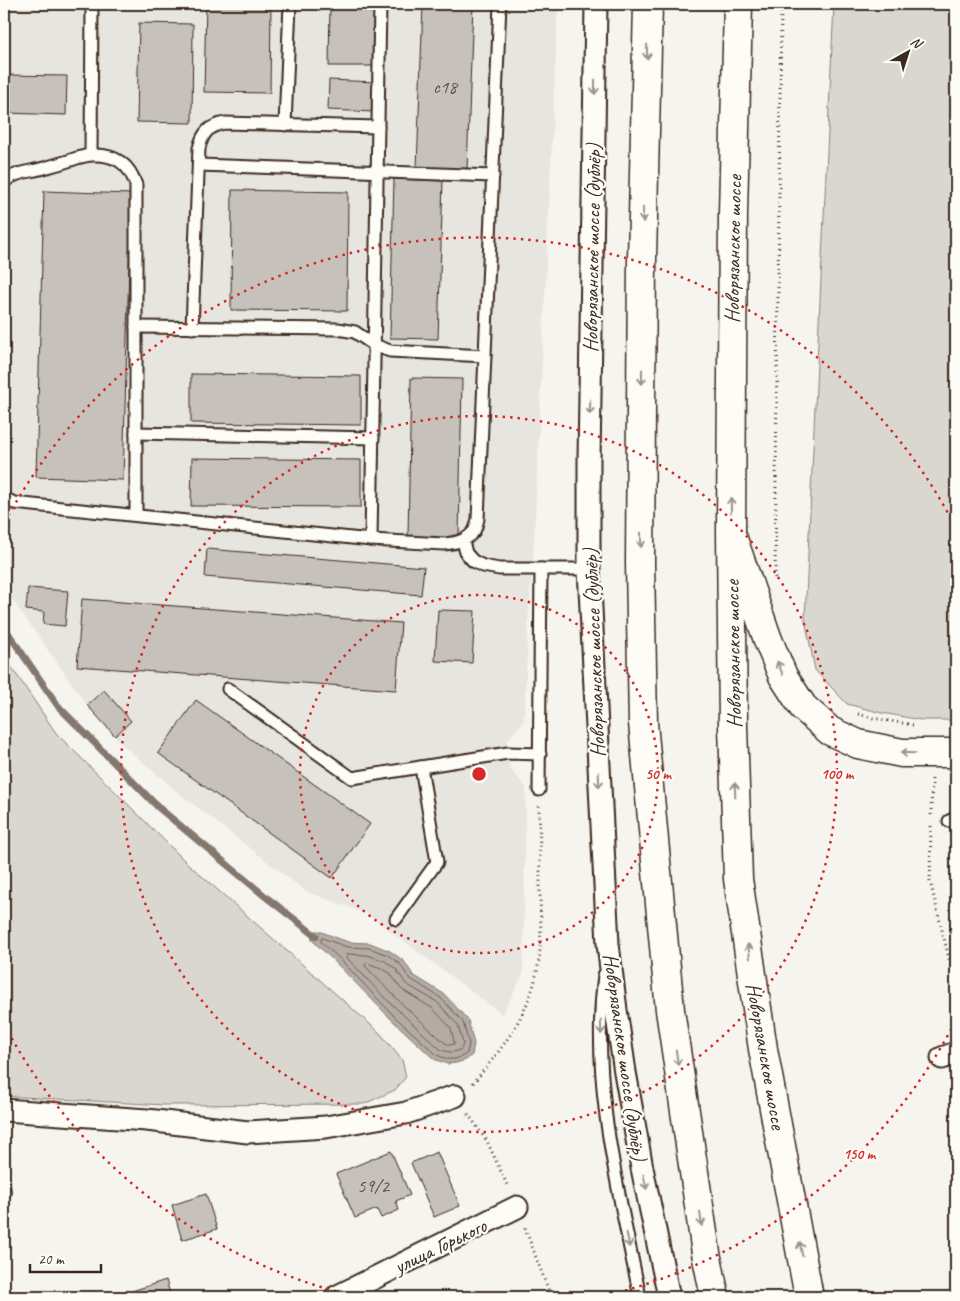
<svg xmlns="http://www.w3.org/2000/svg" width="960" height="1301" font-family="Caveat,sans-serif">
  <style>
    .built { fill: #e7e5df }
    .green { fill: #dad6d0; stroke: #8a8077 }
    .water { fill: #b4aca4; stroke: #84786e }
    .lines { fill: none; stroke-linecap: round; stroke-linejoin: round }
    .shore { stroke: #6b5e54; stroke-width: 1 }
    .stream { stroke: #84786e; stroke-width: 7 }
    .building { fill: #c7c1bb; stroke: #3b2a1e }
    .lane-casing { stroke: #3b2a1e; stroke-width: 15 }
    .street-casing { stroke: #3b2a1e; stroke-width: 25 }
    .secondary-casing { stroke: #3b2a1e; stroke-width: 31 }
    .highway-casing { stroke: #3b2a1e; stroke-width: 31 }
    .path { stroke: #3b2a1e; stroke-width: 3; stroke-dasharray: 1 4; stroke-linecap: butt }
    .lane { stroke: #fdfcf7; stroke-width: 11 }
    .street { stroke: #fdfcf7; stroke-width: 21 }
    .secondary { stroke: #fdfcf7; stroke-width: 28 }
    .highway { stroke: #fdfcf7; stroke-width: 28 }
    .oneway { stroke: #9c938a }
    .ring { fill: none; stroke: #d62828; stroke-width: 2.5; stroke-dasharray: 2.5 5 }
    .labels { text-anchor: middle; stroke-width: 4.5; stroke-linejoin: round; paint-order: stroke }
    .number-label { font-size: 19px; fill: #5e5045 }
    .street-label { font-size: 21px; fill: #3b2a1e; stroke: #fdfcf7 }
    .centre { fill: #d62828; stroke: #fdfcf7; stroke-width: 2.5 }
    .ring-label { font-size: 15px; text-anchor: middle; font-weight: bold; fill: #d62828; stroke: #fdfcf7; stroke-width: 4.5; stroke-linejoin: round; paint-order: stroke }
  </style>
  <rect width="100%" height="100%" fill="#f5f4ee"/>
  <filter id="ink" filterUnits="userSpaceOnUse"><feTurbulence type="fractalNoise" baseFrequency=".02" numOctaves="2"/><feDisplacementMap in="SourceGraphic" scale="10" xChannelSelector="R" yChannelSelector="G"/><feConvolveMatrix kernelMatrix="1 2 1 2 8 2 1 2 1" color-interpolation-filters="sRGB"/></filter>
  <g filter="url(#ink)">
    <path class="built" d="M4 4H558L533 561 529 608 524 721 507 741 510 769 526 787 523 975 502 1014 367 914 305 891 175 790 121 743 87 705 4 588Z"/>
    <g class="green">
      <path d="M834 4H956V720H921L882 713 847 704 815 670 805 619Z"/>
      <path d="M4 656 56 733 186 862 380 1033 402 1060 406 1077 395 1090 364 1104 164 1105 4 1096Z"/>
    </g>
    <path class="water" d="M311 931H319L348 942 370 943 390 951 404 961 413 975 444 994 468 1020 474 1044 472 1055 466 1060 456 1063 447 1064 434 1059 391 1019 336 963 312 940Z"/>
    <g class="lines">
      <g class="shore">
        <path d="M322 938 347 947 369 948 388 955 400 964 409 978 441 998 463 1022 469 1044 467 1053 463 1056 455 1059H447L437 1055 394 1016 340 959 321 942V940Z"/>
        <path d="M349 954 367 955 385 961 396 969 406 984 437 1002 458 1025 463 1044 461 1049C454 1053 448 1053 440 1049L383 996 347 958V955Z"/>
        <path d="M367 963 381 968 390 973 401 989 432 1008 451 1028 454 1042V1044L450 1045 445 1043 403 1005 366 967 365 965Z"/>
      </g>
      <path class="stream" d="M4 627 58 706 159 808 266 897 316 936"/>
    </g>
    <g class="building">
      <path d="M206 4H271L270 93 204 92Z"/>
      <path d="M330 4H379L378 66H329Z"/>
      <path d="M423 4H473L467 170 417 168Z"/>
      <path d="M139 23 193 24 192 123 137 122Z"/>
      <path d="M4 75 67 76 66 115 4 113Z"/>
      <path d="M329 80 376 82 375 112 328 110Z"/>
      <path d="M394 179 443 181 438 339 390 338Z"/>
      <path d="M232 190 348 192 347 311 231 310Z"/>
      <path d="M44 191 131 194 123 480 36 477Z"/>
      <path d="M191 374 361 376V425L191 423Z"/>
      <path d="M411 378 462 379 459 538 408 537Z"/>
      <path d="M192 458 361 460V507L191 506Z"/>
      <path d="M207 549 424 567 421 595 205 577Z"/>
      <path d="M28 588 68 591 65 626 43 624 44 612 26 610Z"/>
      <path d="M82 599 401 623 396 690 77 666Z"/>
      <path d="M438 610 475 611 472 663 435 661Z"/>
      <path d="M104 690 131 721 115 736 87 705Z"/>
      <path d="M196 700 370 824 332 878 158 753Z"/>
      <path d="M391 1151 410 1195 396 1201 399 1210 381 1218 377 1209 355 1218 336 1174Z"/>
      <path d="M437 1152 460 1206 434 1217 411 1163Z"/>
      <path d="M10 1181 12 1195 4 1196V1182Z"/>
      <path d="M206 1194 217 1229 182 1240 172 1205Z"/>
      <path d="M166 1280 171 1297H134L132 1291Z"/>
    </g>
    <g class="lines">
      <g class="lane-casing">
        <g id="lane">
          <path d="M285 125 290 4"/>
          <path d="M91 154 92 4"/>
          <path d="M199 165 493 176"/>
          <path d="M4 182C14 172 30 172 44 168 55 165 66 162 77 158 82 157 87 155 92 155 115 154 129 163 136 185V515"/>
          <path d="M136 327 338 329 355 332 374 345 390 351 485 356"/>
          <path d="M192 328 199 148C203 132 209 126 225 123L378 127"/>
          <path d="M136 433 373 438"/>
          <path d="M4 498 14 503 371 540 444 544C455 543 467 541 474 531 476 528 477 523 478 519L500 4"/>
          <path d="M371 540 380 4"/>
          <path d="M463 541 466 553 473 561 483 566 499 569H589"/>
          <path d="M228 689 352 778 508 753 540 754"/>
          <path d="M539 790 541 569"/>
          <path d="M949 821 956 818"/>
          <path d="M396 919 437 862 421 767"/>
          <path d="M604 975C590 1083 619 1192 640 1297"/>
        </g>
      </g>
      <g class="street-casing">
        <g id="street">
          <path d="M596 4 589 461V569L608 944 616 1010 625 1072 642 1168 669 1297"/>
          <path d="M942 1058 956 1053"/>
          <path d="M4 1110 147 1120 248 1132 326 1127 406 1113 455 1096"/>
          <path d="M336 1297 517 1207"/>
        </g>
      </g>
      <g class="secondary-casing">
        <path id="secondary" d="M733 539 768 640 783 676 803 707 830 731 858 744 902 753H956"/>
      </g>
      <g class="highway-casing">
        <g id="highway">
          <path d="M648 4 642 259 640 563 643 723 670 1010 706 1253 715 1297"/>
          <path d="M738 4 733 214 731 533 733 726 738 879 763 1049 809 1297"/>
        </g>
      </g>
      <g class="path">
        <path d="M775 578 781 4"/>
        <path d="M858 714 873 718 913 725"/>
        <path d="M931 815 932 779"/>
        <path d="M931 826 930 881 956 987"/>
        <path d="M473 1083C499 1053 527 1017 536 976 542 950 541 924 540 897 540 867 540 836 539 806"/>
        <path d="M468 1114 487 1141 508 1187"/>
        <path d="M525 1228 551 1297"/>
      </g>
      <use href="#lane" class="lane"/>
      <use href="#street" class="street"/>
      <use href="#secondary" class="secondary"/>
      <use href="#highway" class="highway"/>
    </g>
    <defs><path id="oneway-shaft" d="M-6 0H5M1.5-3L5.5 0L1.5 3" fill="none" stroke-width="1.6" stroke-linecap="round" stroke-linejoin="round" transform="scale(1.25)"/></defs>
    <g class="oneway">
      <use href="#oneway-shaft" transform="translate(647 52) rotate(91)"/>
      <use href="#oneway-shaft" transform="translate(595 87) rotate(91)"/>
      <use href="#oneway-shaft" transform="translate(643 215) rotate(91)"/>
      <use href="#oneway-shaft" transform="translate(642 377) rotate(90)"/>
      <use href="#oneway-shaft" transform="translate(590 407) rotate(91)"/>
      <use href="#oneway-shaft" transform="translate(731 505) rotate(-89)"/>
      <use href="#oneway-shaft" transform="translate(641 540) rotate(90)"/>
      <use href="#oneway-shaft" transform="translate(780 668) rotate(-113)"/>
      <use href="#oneway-shaft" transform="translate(908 753) rotate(-178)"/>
      <use href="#oneway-shaft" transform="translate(599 780) rotate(87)"/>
      <use href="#oneway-shaft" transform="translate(735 790) rotate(-92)"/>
      <use href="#oneway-shaft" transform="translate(749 951) rotate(-98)"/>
      <use href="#oneway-shaft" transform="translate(601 1027) rotate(89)"/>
      <use href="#oneway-shaft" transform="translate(677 1058) rotate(82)"/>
      <use href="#oneway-shaft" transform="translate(645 1182) rotate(78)"/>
      <use href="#oneway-shaft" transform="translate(701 1219) rotate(82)"/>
      <use href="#oneway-shaft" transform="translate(628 1240) rotate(79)"/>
      <use href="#oneway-shaft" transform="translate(801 1249) rotate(-101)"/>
    </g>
  </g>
  <g class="ring">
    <circle cx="479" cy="774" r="179"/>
    <circle cx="479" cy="774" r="358"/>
    <path d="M955 1022A537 537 0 0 1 600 1297M358 1297A537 537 0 0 1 5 1026M5 522A537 537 0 0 1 955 526"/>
  </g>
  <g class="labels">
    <g class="number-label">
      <text x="445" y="93">с18</text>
      <text x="373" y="1192">59/2</text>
    </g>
    <g class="street-label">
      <text transform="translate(592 248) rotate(-89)" y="7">Новорязанское шоссе (дублёр)</text>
      <text transform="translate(733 249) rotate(-89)" y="7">Новорязанское шоссе</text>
      <text transform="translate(594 653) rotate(-92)" y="7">Новорязанское шоссе (дублёр)</text>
      <text transform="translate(733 654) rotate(-91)" y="7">Новорязанское шоссе</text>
      <text transform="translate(766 1056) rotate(80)" y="7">Новорязанское шоссе</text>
      <text transform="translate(625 1057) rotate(82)" y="7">Новорязанское шоссе (дублёр)</text>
      <text transform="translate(440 1246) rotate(-26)" y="7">улица Горького</text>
    </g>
  </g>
  <circle cx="479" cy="774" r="8" class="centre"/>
  <g class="ring-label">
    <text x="658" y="779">50 m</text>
    <text x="837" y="779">100 m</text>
    <text x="859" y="1159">150 m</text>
  </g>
  <rect width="960" height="1301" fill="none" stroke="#fdfcf7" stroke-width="20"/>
  <rect x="10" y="10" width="940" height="1281" fill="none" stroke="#3b2a1e" stroke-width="2" filter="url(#ink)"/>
  <g transform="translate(908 52) rotate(39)" stroke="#fdfcf7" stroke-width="4" paint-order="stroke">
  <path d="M0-4L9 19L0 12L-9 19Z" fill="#3b2a1e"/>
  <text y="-8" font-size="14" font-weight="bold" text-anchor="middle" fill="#3b2a1e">N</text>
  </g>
  <path d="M30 1264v8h71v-8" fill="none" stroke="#3b2a1e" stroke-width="2.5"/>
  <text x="38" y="1264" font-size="15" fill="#3b2a1e" stroke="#fdfcf7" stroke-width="4" paint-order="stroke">20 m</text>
</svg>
